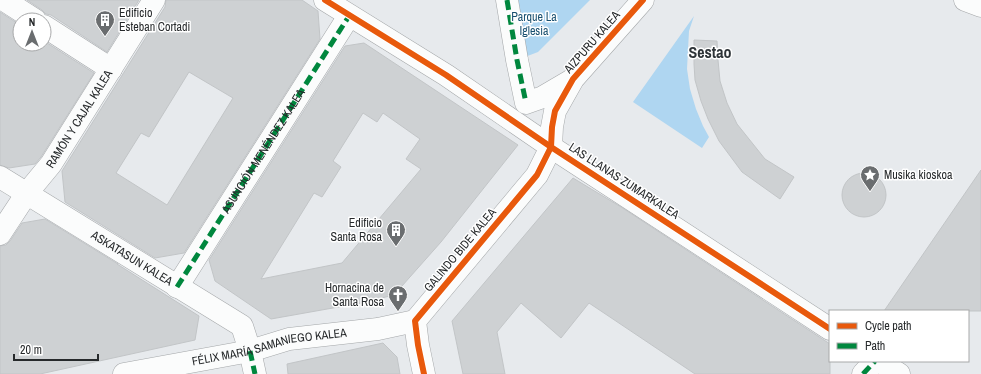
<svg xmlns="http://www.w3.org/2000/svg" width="981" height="374" font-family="'Archivo Narrow',sans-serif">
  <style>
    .green { fill: #afd6f1 }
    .building { fill: #ced1d3; stroke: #c2c5c7; fill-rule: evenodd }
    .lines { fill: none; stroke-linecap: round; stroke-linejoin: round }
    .street-casing { stroke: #a4a7a9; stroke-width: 23 }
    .secondary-casing { stroke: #a4a7a9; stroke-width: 23 }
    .street { stroke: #fbfcfc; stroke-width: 22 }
    .secondary { stroke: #fbfcfc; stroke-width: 22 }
    .quiet { stroke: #00873e; stroke-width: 5; stroke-dasharray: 10 5; stroke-linecap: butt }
    .cycleway-casing { stroke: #fff; stroke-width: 8 }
    .cycleway { stroke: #e8590c; stroke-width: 6 }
    .labels { text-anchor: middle; stroke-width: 3; stroke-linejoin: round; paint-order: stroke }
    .poi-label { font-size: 12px; fill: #26292b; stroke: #fff; text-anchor: start }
    .park-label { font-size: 12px; fill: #184f6f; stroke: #fff }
    .street-label { font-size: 12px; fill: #26292b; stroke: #fff }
    .district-label { font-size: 16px; font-weight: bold; fill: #2e3438; stroke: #fff }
  </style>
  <rect width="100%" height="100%" fill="#e7eaed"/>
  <g class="green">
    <path d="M507 0H590L538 52 517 60Z"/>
    <path d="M694 16 689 31 687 69 690 89 696 109 703 126 709 137 702 148 633 102Z"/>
  </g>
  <g class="building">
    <path d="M27 0H139L107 52 51 15 46 14 42 10Z"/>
    <path d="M166 0H302L318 11 320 39 184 253 155 258 65 202 62 171 165 7ZM189 72 233 98 167 205 116 173 141 133 149 137Z"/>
    <path d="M0 12 20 25V44H44V41L94 73 41 157 35 164 9 168 0 165Z"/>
    <path d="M694 40 717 41 718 60 720 81 727 103 737 124 765 159 794 177 780 199 742 172 719 141 708 119 701 101 695 80 694 64Z"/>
    <path d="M364 43 518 145 441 242 394 295 361 303 271 319 215 281 209 260 345 46ZM363 113 377 122 383 113 420 139 406 159 421 169 342 263 261 279 314 193 322 197 341 167 333 161Z"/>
    <path d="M981 170V311H884Z"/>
    <circle cx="864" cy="195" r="22"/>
    <path d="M573 178 621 207 830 344V374H695L589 303 561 338 521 303 497 332 505 374H463L452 321Z"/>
    <path d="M45 219 118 264H117L199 316 195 340 40 374H0V246L6 245 10 241 22 223Z"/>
    <path d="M383 343 397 357 400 374H288L287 364Z"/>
  </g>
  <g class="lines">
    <g class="street-casing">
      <g id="street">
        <path d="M4 0 35 20"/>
        <path d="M325 0 446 75 551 147 830 329"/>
        <path d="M507 0 517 60 526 103 543 97 572 80"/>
        <path d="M44 26 111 69"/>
        <path id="s1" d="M0 177 242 326 250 351 255 374"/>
        <path id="s2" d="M0 234 27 193 51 164 154 0"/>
        <path id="s3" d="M177 287 349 16"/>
        <path d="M879 361 899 374"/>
        <path id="s4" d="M124 374 250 351 289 339 378 329 415 321"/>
        <path d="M424 374 418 345 415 321 537 175 551 147 552 127 555 111 573 79 643 0"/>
        <path d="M863 374 875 361"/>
      </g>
    </g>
    <g class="secondary-casing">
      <path id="secondary" d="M965 0 981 6"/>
    </g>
    <use href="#street" class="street"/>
    <use href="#secondary" class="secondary"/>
    <g class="quiet">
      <path d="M507 0 517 60 526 103"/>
      <path d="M177 287 349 16"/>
      <path d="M250 351 255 374"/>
      <path d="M863 374 875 361"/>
    </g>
    <g class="cycleway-casing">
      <g id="cycleway">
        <path d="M325 0 446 75 551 147 830 329"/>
        <path d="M424 374 418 345 415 321 537 175 551 147 552 127 555 111 573 79 643 0"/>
      </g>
    </g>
    <use href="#cycleway" class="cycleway"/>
  </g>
  <defs>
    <g id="building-pin" transform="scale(1)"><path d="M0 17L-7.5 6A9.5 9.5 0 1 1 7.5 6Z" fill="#6a6d6f" stroke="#fff"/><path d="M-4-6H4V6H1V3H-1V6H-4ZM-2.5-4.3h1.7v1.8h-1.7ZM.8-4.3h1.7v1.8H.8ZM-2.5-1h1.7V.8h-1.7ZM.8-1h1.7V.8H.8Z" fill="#fff"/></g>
    <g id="sight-pin" transform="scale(1)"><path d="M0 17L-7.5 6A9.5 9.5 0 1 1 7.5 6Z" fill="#6a6d6f" stroke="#fff"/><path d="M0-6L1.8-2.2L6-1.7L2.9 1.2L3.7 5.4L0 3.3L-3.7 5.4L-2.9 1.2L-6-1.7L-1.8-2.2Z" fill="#fff"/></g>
    <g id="church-pin" transform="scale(1)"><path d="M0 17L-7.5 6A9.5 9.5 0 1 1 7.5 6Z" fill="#6a6d6f" stroke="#fff"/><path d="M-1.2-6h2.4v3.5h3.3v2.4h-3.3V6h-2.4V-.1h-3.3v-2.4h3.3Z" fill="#fff"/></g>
  </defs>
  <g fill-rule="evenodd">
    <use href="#building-pin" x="105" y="20"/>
    <use href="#sight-pin" x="870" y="175"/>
    <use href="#building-pin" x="396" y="230"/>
    <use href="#church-pin" x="398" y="295"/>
  </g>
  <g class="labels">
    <g class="poi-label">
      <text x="119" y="17">Edificio<tspan x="119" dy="14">Esteban Cortadi</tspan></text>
      <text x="884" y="179">Musika kioskoa</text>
      <text x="382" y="227" text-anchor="end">Edificio<tspan x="382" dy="14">Santa Rosa</tspan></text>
      <text x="384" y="292" text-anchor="end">Hornacina de<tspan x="384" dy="14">Santa Rosa</tspan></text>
    </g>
    <g class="park-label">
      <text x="534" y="21">Parque La<tspan x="534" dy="14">Iglesia</tspan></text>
    </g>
    <g class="street-label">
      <text transform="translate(592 42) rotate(-49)" y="4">AIZPURU KALEA</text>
      <text dy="4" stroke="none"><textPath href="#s2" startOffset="140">RAMÓN Y CAJAL KALEA</textPath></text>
      <text dy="4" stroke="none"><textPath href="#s3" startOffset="161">ASUNCIÓN MENÉNDEZ KALEA</textPath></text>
      <text transform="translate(624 181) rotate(33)" y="4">LAS LLANAS ZUMARKALEA</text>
      <text transform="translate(460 250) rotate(-50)" y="4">GALINDO BIDE KALEA</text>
      <text dy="4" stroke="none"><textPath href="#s1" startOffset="155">ASKATASUN KALEA</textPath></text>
      <text dy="4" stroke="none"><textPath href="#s4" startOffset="148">FÉLIX MARÍA SAMANIEGO KALEA</textPath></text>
    </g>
    <g class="district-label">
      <text x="710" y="58">Sestao</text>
    </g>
  </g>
  <rect x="829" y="310" width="140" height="52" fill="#ffffff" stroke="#a8a9aa"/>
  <rect x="837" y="323" width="20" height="6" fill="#e8590c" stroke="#a8a9aa"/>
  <text x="865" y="330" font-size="12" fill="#26292b">Cycle path</text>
  <rect x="837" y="343" width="20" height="6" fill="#00873e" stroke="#a8a9aa"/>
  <text x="865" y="350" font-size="12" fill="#26292b">Path</text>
  <g transform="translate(32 32)"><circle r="19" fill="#ffffff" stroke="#a8a9aa"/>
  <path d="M0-3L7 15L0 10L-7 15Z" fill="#6a6d6f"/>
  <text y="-6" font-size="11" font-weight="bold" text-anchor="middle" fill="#26292b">N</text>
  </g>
  <path d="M14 354v6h84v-6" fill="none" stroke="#26292b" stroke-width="2"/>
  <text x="20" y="354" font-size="12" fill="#26292b" stroke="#ffffff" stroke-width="3" paint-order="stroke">20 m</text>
</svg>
